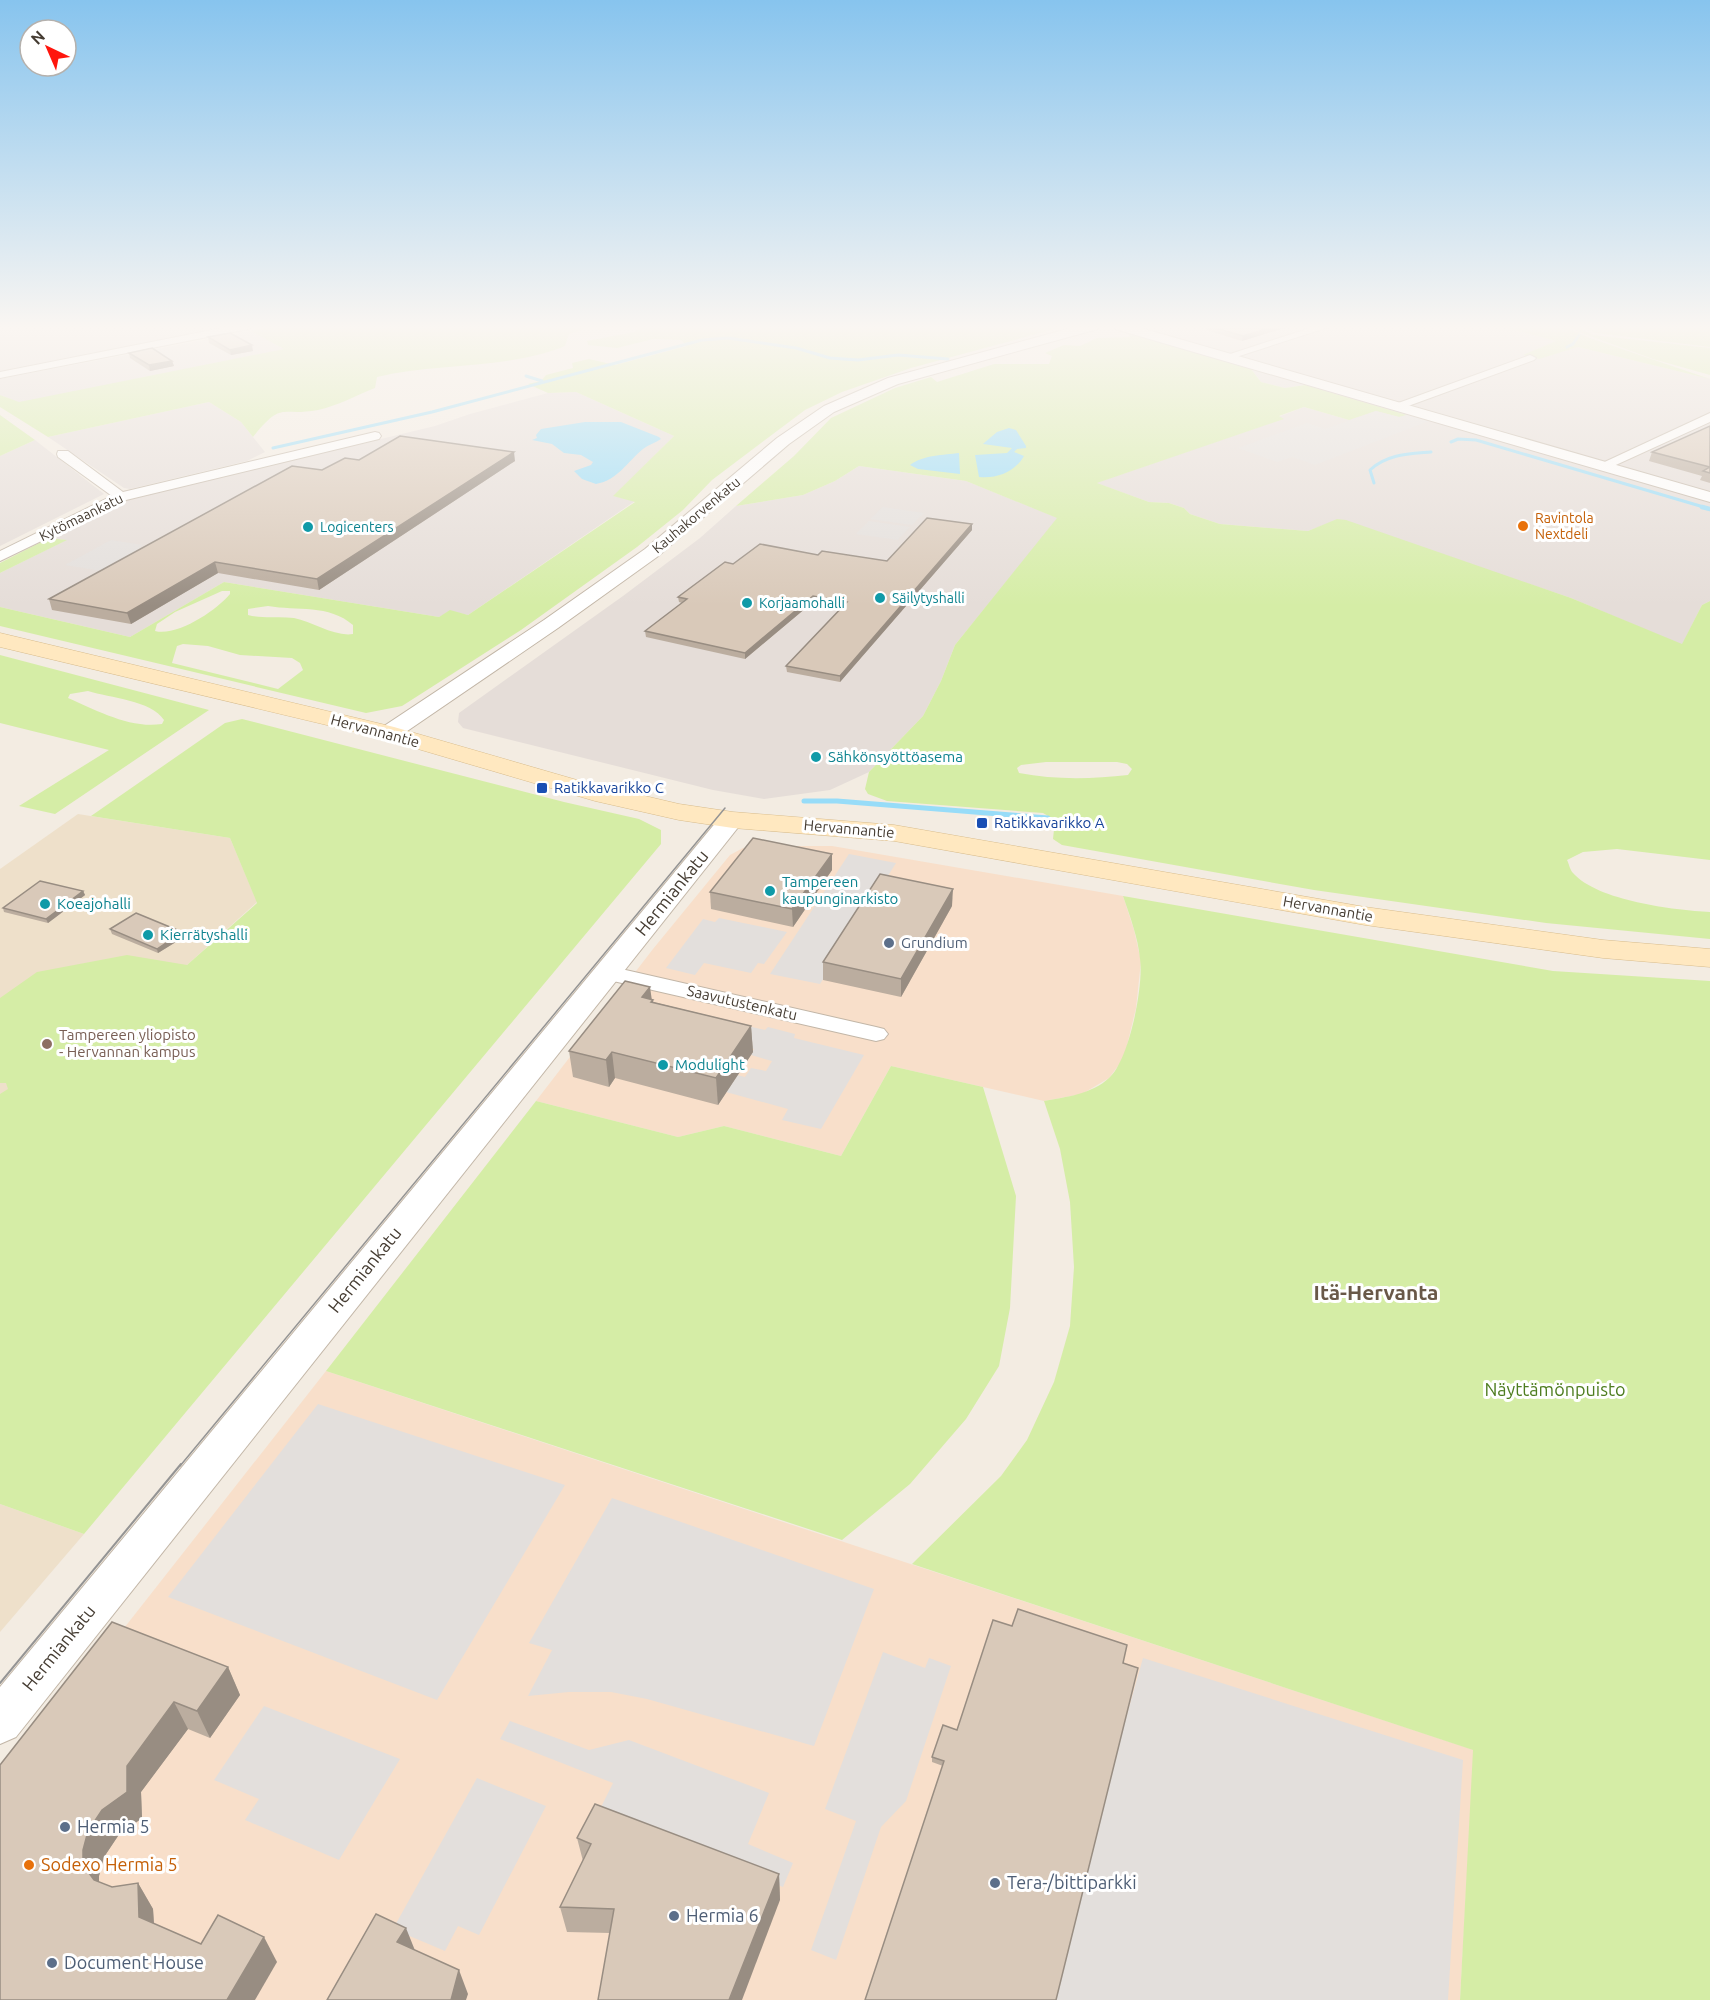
<svg xmlns="http://www.w3.org/2000/svg" width="1710" height="2000" font-family="Ubuntu,sans-serif">
  <style>
    .commercial { fill: #f8dfca }
    .industrial { fill: #e5ddd8 }
    .education { fill: #eee0ca }
    .green { fill: #d5eda6; fill-rule: evenodd }
    .parking { fill: #e3dfdc }
    .water { fill: #97dcf8 }
    .lines { fill: none; stroke-linecap: round; stroke-linejoin: round }
    .stream-far2 { stroke: #97dcf8; stroke-width: 3 }
    .stream-far1 { stroke: #97dcf8; stroke-width: 4.5 }
    .stream { stroke: #97dcf8; stroke-width: 5 }
    .minor-casing { stroke: #c2b6a7; stroke-width: 2 }
    .tertiary-casing { stroke: #c2b6a7; stroke-width: 2 }
    .secondary-casing { stroke: #d8bc8c; stroke-width: 1 }
    .minor { fill: #fff; fill-rule: evenodd }
    .tertiary { fill: #fff; fill-rule: evenodd }
    .secondary { fill: #ffe8c0; fill-rule: evenodd }
    .tram-far1 { stroke: #949494; stroke-width: 1.5 }
    .tram { stroke: #949494; stroke-width: 2 }
    .wall { fill: #bbad9f }
    .shaded-wall { fill: #988d82 }
    .building { fill: #d9c9b9; stroke: #988d82; stroke-width: 1.5 }
    .food-dot { fill: #e8710a; stroke: #fff; stroke-width: 2 }
    .culture-dot { fill: #0f9aa8; stroke: #fff; stroke-width: 2 }
    .transit-dot { fill: #1a4fb4; stroke: #fff; stroke-width: 2 }
    .service-dot { fill: #5c6f8a; stroke: #fff; stroke-width: 2 }
    .education-dot { fill: #8d6e63; stroke: #fff; stroke-width: 2 }
    .labels { text-anchor: middle; stroke-width: 6; stroke-linejoin: round; paint-order: stroke }
    .far-street-label { font-size: 14px; fill: #453c32; stroke: #fff }
    .far-food-label { font-size: 14px; fill: #c56008; stroke: #fff; text-anchor: start }
    .far-culture-label { font-size: 14px; fill: #0d838f; stroke: #fff; text-anchor: start }
    .street-label { font-size: 15px; fill: #453c32; stroke: #fff }
    .culture-label { font-size: 15px; fill: #0d838f; stroke: #fff; text-anchor: start }
    .transit-label { font-size: 15px; fill: #164399; stroke: #fff; text-anchor: start }
    .service-label { font-size: 15px; fill: #4e5e75; stroke: #fff; text-anchor: start }
    .education-label { font-size: 15px; fill: #785e54; stroke: #fff; text-anchor: start }
    .near-street-label { font-size: 18px; fill: #453c32; stroke: #fff }
    .near-park-label { font-size: 18px; fill: #4e7d20; stroke: #fff }
    .near-service-label { font-size: 18px; fill: #4e5e75; stroke: #fff; text-anchor: start }
    .near-food-label { font-size: 18px; fill: #c56008; stroke: #fff; text-anchor: start }
    .near-quarter-label { font-size: 21px; font-weight: bold; fill: #695848; stroke: #fff }
  </style>
  <rect width="100%" height="100%" fill="#f3ece2"/>
  <g class="commercial">
    <path d="M768 846H832L1123 896 1134 930 1141 961 1136 1008 1124 1058 1109 1078 1082 1094 1044 1101 891 1066 841 1156 724 1126 678 1137 536 1101 653 949 730 855 743 848Z"/>
    <path d="M326 1371 1474 1750 1460 2000H0V1786Z"/>
  </g>
  <g class="industrial">
    <path d="M0 326H228L224 329 0 373Z"/>
    <path d="M1149 326H1500L1556 341 1524 355 1537 359 1578 347 1710 379V601L1702 605 1682 645 1571 598 1337 520 1308 531 1220 524 1190 514 1184 508 1169 503 1149 502 1096 483 1282 419 1278 417 1304 407 1349 420 1305 385 1285 388 1261 382 1251 369 1128 333Z"/>
    <path d="M251 331 285 349 19 403 0 395V379Z"/>
    <path d="M576 392 674 436 614 496 635 501 468 615 450 611 439 617 224 582 130 637 0 607V573L66 540 49 538 127 500 435 426 470 414 548 393Z"/>
    <path d="M209 402 241 422 265 452 247 461 130 489 124 488 48 437Z"/>
    <path d="M35 440 104 494 0 546V456Z"/>
    <path d="M859 466 966 481 1058 518 955 645 941 681 923 716 869 772 830 790 764 799 713 790 463 728 458 722 459 713 623 596 700 538 736 506 803 495 835 481Z"/>
  </g>
  <g class="education">
    <path d="M78 814 230 838 257 902 187 965 0 1123V869Z"/>
    <path d="M0 1504 84 1534 0 1632Z"/>
  </g>
  <g class="green">
    <path d="M274 326H593L569 334 565 346C506 370 438 362 377 377L375 388C357 395 337 406 318 410 280 417 283 400 253 437L241 422 209 402 48 437 0 407V395L19 402 284 349 251 331Z"/>
    <path d="M644 326H1066L911 368 842 392 805 410 712 480 683 510 637 547 521 630 402 706 366 713 0 626V607L130 637 224 582 439 617 450 610 468 615 635 502 613 496 674 436 576 392 548 393 528 384 541 381 546 375 573 368 572 363 589 359 615 365 687 346 681 340 653 339 617 348 588 345 587 341 634 332ZM222 591H230V594C217 610 177 637 155 631L157 624 175 612ZM268 606C297 611 329 604 353 625V634C335 637 313 622 294 618 279 616 263 619 248 615V609ZM183 644 208 646 240 655 292 658 300 663 303 670 278 689 172 663 177 646Z"/>
    <path d="M1500 326H1563L1590 338 1710 379 1578 347 1539 359 1523 355 1556 341Z"/>
    <path d="M1575 326 1593 335 1710 348V375L1653 359 1579 332 1570 327Z"/>
    <path d="M1580 326H1710V347L1596 333Z"/>
    <path d="M1128 333 1251 369 1261 382 1285 388 1305 385 1407 415 1399 417 1376 411 1349 420 1304 407 1279 416 1284 419 1097 483 1149 502 1169 503 1184 508 1190 514 1220 524 1308 531 1337 519 1346 520 1571 598 1682 644 1702 605 1710 601V860L1617 849 1583 852 1567 860C1569 864 1570 870 1573 873 1598 901 1674 910 1710 912V939L1546 923 1314 890 1062 845 1053 839 1055 820 1043 813 887 801 868 794 865 789 869 772 923 716 941 681 955 645 1057 518 966 481 859 466 835 481 803 495 736 506 794 456 831 418 895 388 931 377 937 382 994 364H1049L1052 356 1045 353 1064 345 1080 346 1097 338 1130 337ZM1046 762H1117L1127 764 1132 769 1128 775C1092 779 1055 780 1019 773L1017 768 1021 765Z"/>
    <path d="M0 415 35 440 0 456Z"/>
    <path d="M49 538 67 540 0 573V563Z"/>
    <path d="M0 655 209 710 55 814 19 806 109 750 0 723ZM88 691C110 698 151 700 164 720L162 724C130 729 96 710 68 698L70 694Z"/>
    <path d="M242 719 564 802 639 819 661 830V844L84 1534 0 1504V1094L8 1089 6 1083H0V998L37 972 127 955 187 965 257 903 230 838 91 816 225 723Z"/>
    <path d="M1123 896 1553 971 1710 981V2000H1460L1473 1750 912 1564 1001 1476 1027 1440 1054 1382 1070 1326 1074 1267 1070 1202 1060 1149 1044 1101C1066 1097 1092 1094 1109 1078 1129 1061 1144 985 1140 959 1138 937 1130 917 1123 896Z"/>
    <path d="M891 1066 983 1087 1016 1196 1010 1308 999 1366 966 1419 910 1484 842 1540 326 1371 536 1101 678 1137 724 1126 841 1156Z"/>
  </g>
  <g class="parking">
    <path d="M1376 411 1399 417 1407 415 1429 421 1315 465 1292 457 1277 462 1238 448 1307 423 1325 429Z"/>
    <path d="M883 507 924 513 912 525 870 519Z"/>
    <path d="M869 521 910 527 898 540 856 534Z"/>
    <path d="M111 540 143 545 140 547V555L108 572 65 565Z"/>
    <path d="M849 854 896 863 820 984 770 974Z"/>
    <path d="M719 918 787 932 764 964 758 963 751 973 704 963 695 975 666 968 703 919 715 922Z"/>
    <path d="M698 1015 765 1030 768 1027 795 1034 794 1038 864 1055 821 1129 782 1120 788 1109 726 1092 737 1075 745 1077 751 1068 766 1071 772 1061 751 1055 754 1049 687 1031Z"/>
    <path d="M318 1404 565 1485 437 1700 168 1597Z"/>
    <path d="M612 1498 874 1589 814 1746 647 1699 611 1692H569L528 1696 552 1650 529 1643Z"/>
    <path d="M883 1652 925 1668 929 1658 951 1666 906 1801 881 1827 836 1960 811 1950 856 1821 825 1809Z"/>
    <path d="M1143 1658 1463 1760 1448 2000H1056L1122 1732Z"/>
    <path d="M264 1706 400 1759 339 1860 245 1820 259 1799 214 1780Z"/>
    <path d="M510 1721 589 1750 629 1740 769 1793 748 1844 793 1863 783 1887 597 1815 613 1783 500 1739Z"/>
    <path d="M477 1778 546 1806 479 1935 458 1926 445 1951 393 1929Z"/>
  </g>
  <g class="water">
    <path d="M585 422H621L659 437 661 439C655 443 648 445 643 449 627 462 618 480 596 484L582 479 574 471 591 465 593 462 581 455 564 453 552 444 532 440 537 438 536 435 541 429Z"/>
    <path d="M1009 428 1016 430 1026 446V448L1017 449 1014 452 1024 456C1015 472 997 479 979 477L975 455 1007 453 1012 448 983 444 984 443 997 432Z"/>
    <path d="M959 453 960 474 918 469 910 465C923 455 944 455 959 453Z"/>
  </g>
  <g class="lines">
    <g class="stream-far2">
      <path d="M1567 347 1573 344 1579 335"/>
      <path d="M526 376 542 381"/>
      <path d="M1451 442 1458 439 1476 440 1707 508"/>
      <path d="M273 448 432 412 702 340 728 338 796 348 830 358 858 360 898 355 948 359"/>
      <path d="M1374 483 1370 470C1387 454 1409 454 1431 452"/>
    </g>
    <path class="stream-far1" d="M1702 507 1710 509"/>
    <path class="stream" d="M804 801H837L1048 818"/>
    <g class="minor-casing">
      <g id="minor">
        <path d="M232 326H253L248 329 0 378V372Z"/>
        <path d="M1316 326H1332L1230 359H1222L1221 357Z"/>
        <path d="M1530 355 1536 358 1534 360 1400 409H1392L1390 406Z"/>
        <path d="M1710 413V422L1607 469H1597L1596 466Z"/>
        <path d="M375 432 379 433 381 436 379 439 126 500 0 561V551L112 496 58 457 57 454 58 451H68L123 492Z"/>
        <path d="M608 966 876 1027 884 1029 888 1034 884 1039 876 1041 600 978 597 973 600 968Z"/>
      </g>
    </g>
    <g class="tertiary-casing">
      <g id="tertiary">
        <path d="M1078 326H1100L1098 329 898 384 834 412 789 444 657 557 558 628 397 738 389 740 381 738 378 733 381 728 544 620 645 549 777 438 824 406 888 378Z"/>
        <path d="M1113 326H1134L1710 492V502L1115 329Z"/>
        <path d="M731 813 740 815 743 820 740 825 16 1737 0 1744V1687L722 815Z"/>
      </g>
    </g>
    <g class="secondary-casing">
      <path id="secondary" d="M0 633 394 727 577 780 679 804 733 812 894 825 1365 907 1603 940 1710 949V967L1603 958 1365 925 894 841 733 828 679 820 595 801 377 737 0 647Z"/>
    </g>
    <use href="#minor" class="minor"/>
    <use href="#tertiary" class="tertiary"/>
    <use href="#secondary" class="secondary"/>
    <path class="tram-far1" d="M180 1466 725 808"/>
    <path class="tram" d="M0 1683 181 1464"/>
  </g>
  <g class="wall">
    <path d="M1207 326H1291L1242 341 1206 330Z"/>
    <path d="M208 337 253 351 231 355 209 343Z"/>
    <path d="M129 353 172 361 174 366 150 371 130 358Z"/>
    <path d="M1710 426V483L1700 480 1702 476 1649 461 1652 452Z"/>
    <path d="M359 460 515 461 319 590 218 573 131 624 52 610 49 599 322 470Z"/>
    <path d="M972 524V530L840 682 787 672 786 666 842 607 813 602 745 659 646 637 645 631 682 603 679 602 678 597 733 564 818 555 887 561Z"/>
    <path d="M832 870 793 927 711 909 710 892Z"/>
    <path d="M83 891 85 895 48 923 4 912 3 908Z"/>
    <path d="M952 906 901 997 823 980V962Z"/>
    <path d="M110 929 182 932 184 937 158 953 112 934Z"/>
    <path d="M651 999 653 1002 751 1026 753 1052 718 1105 615 1078 609 1087 573 1077 569 1051Z"/>
    <path d="M1012 1626 1127 1645 943 1766 932 1762V1757L957 1730Z"/>
    <path d="M228 1667 240 1695 210 1738 188 1729 141 1792 142 1818 118 1836 104 1857 99 1876V1882L112 1887 138 1883 153 1909 154 1924 201 1944 277 1962 0 2000V1765Z"/>
    <path d="M577 1838 779 1874 780 1900 610 1933 567 1932 560 1907 583 1861Z"/>
  </g>
  <g class="shaded-wall">
    <path d="M1275 326H1291L1242 341 1243 336Z"/>
    <path d="M252 345 253 351 231 355 230 350Z"/>
    <path d="M172 361 174 366 150 371 149 365Z"/>
    <path d="M514 452 515 461 319 590 317 579Z"/>
    <path d="M972 524V530L840 682V676Z"/>
    <path d="M215 562 218 573 131 624 127 613Z"/>
    <path d="M813 596V602L745 659V653Z"/>
    <path d="M832 854V870L793 927 792 909Z"/>
    <path d="M953 889 952 906 901 997V979Z"/>
    <path d="M83 891 85 895 48 923 46 919Z"/>
    <path d="M182 932 184 937 158 953 157 949Z"/>
    <path d="M650 987 652 1001 653 1000 655 1026 642 997Z"/>
    <path d="M751 1026 753 1052 718 1105 716 1078Z"/>
    <path d="M612 1052 615 1078 609 1087 606 1060Z"/>
    <path d="M228 1667 240 1695 210 1738 197 1711Z"/>
    <path d="M174 1702 188 1729 141 1792 142 1818 118 1836 104 1857 99 1876V1891L83 1865V1850L88 1831 127 1766Z"/>
    <path d="M779 1874 780 1900 742 2000H729Z"/>
    <path d="M138 1883 153 1909 155 1942 139 1917Z"/>
    <path d="M406 1928 416 1953 397 1942Z"/>
    <path d="M264 1937 277 1962 255 2000H227Z"/>
    <path d="M459 1970 468 1994 466 2000H451Z"/>
  </g>
  <g class="building">
    <path d="M1208 326H1275L1243 336Z"/>
    <path d="M230 333 252 345 230 350 208 337Z"/>
    <path d="M152 348 172 361 149 365 129 353Z"/>
    <path d="M1710 426V473L1703 471 1710 467 1652 452Z"/>
    <path d="M400 436 514 452 317 579 215 562 127 613 49 599 292 466 322 470 345 458 359 460Z"/>
    <path d="M927 518 972 524 840 676 786 666 847 602 813 596 745 653 645 631 687 599 678 597 725 562 733 564 760 544 818 555 822 551 887 561Z"/>
    <path d="M753 838 832 854 792 909 710 892Z"/>
    <path d="M880 874 953 889 901 979 823 962Z"/>
    <path d="M40 881 83 891 46 919 3 908Z"/>
    <path d="M136 913 182 932 157 949 110 929Z"/>
    <path d="M625 981 650 987 642 997 653 1000 651 1002 751 1026 716 1078 612 1052 606 1060 569 1051Z"/>
    <path d="M1018 1609 1127 1645 1123 1663 1138 1668 1056 2000H865L944 1761 932 1757 943 1725 957 1730 993 1620 1012 1626Z"/>
    <path d="M112 1622 228 1667 197 1711 174 1702 127 1766V1792L102 1810 88 1831 83 1850V1865L94 1880 112 1887 138 1883 139 1917 201 1944 218 1915 264 1937 227 2000H0V1765Z"/>
    <path d="M595 1804 779 1874 729 2000H598L614 1909 560 1907 591 1844 577 1838Z"/>
    <path d="M376 1914 406 1928 397 1942 459 1970 451 2000H327Z"/>
  </g>
  <linearGradient id="sky" x2="0" y2="1"><stop stop-color="#87c4ee"/><stop offset="0.54" stop-color="#faf6f2"/><stop offset="1" stop-color="#faf6f2" stop-opacity="0"/></linearGradient>
  <rect width="1710" height="606" fill="url(#sky)"/>
  <g class="food-dot">
    <circle cx="1523" cy="526" r="6"/>
    <circle cx="29" cy="1865" r="6"/>
  </g>
  <g class="culture-dot">
    <circle cx="308" cy="527" r="6"/>
    <circle cx="880" cy="598" r="6"/>
    <circle cx="747" cy="603" r="6"/>
    <circle cx="816" cy="757" r="6"/>
    <circle cx="770" cy="891" r="6"/>
    <circle cx="45" cy="904" r="6"/>
    <circle cx="148" cy="935" r="6"/>
    <circle cx="663" cy="1065" r="6"/>
  </g>
  <g class="transit-dot">
    <rect x="536" y="782" width="12" height="12" rx="3"/>
    <rect x="976" y="817" width="12" height="12" rx="3"/>
  </g>
  <g class="service-dot">
    <circle cx="889" cy="943" r="6"/>
    <circle cx="65" cy="1827" r="6"/>
    <circle cx="995" cy="1883" r="6"/>
    <circle cx="674" cy="1916" r="6"/>
    <circle cx="52" cy="1963" r="6"/>
  </g>
  <circle class="education-dot" cx="47" cy="1044" r="6"/>
  <g class="labels">
    <g class="far-street-label">
      <text transform="translate(696 515) rotate(-40)" y="5">Kauhakorvenkatu</text>
      <text transform="translate(81 517) rotate(-26)" y="5">Kytömaankatu</text>
    </g>
    <g class="far-food-label">
      <text x="1535" y="523">Ravintola<tspan x="1535" dy="16">Nextdeli</tspan></text>
    </g>
    <g class="far-culture-label">
      <text x="320" y="532">Logicenters</text>
      <text x="892" y="603">Säilytyshalli</text>
      <text x="759" y="608">Korjaamohalli</text>
    </g>
    <g class="street-label">
      <text transform="translate(375 731) rotate(15)" y="5">Hervannantie</text>
      <text transform="translate(849 829) rotate(5)" y="5">Hervannantie</text>
      <text transform="translate(1328 909) rotate(10)" y="5">Hervannantie</text>
      <text transform="translate(742 1003) rotate(13)" y="5">Saavutustenkatu</text>
    </g>
    <g class="culture-label">
      <text x="828" y="762">Sähkönsyöttöasema</text>
      <text x="782" y="887">Tampereen<tspan x="782" dy="17">kaupunginarkisto</tspan></text>
      <text x="57" y="909">Koeajohalli</text>
      <text x="160" y="940">Kierrätyshalli</text>
      <text x="675" y="1070">Modulight</text>
    </g>
    <g class="transit-label">
      <text x="554" y="793">Ratikkavarikko C</text>
      <text x="994" y="828">Ratikkavarikko A</text>
    </g>
    <g class="service-label">
      <text x="901" y="948">Grundium</text>
    </g>
    <g class="education-label">
      <text x="59" y="1040">Tampereen yliopisto<tspan x="59" dy="17">- Hervannan kampus</tspan></text>
    </g>
    <g class="near-street-label">
      <text transform="translate(672 893) rotate(-51)" y="6">Hermiankatu</text>
      <text transform="translate(365 1270) rotate(-51)" y="6">Hermiankatu</text>
      <text transform="translate(59 1648) rotate(-51)" y="6">Hermiankatu</text>
    </g>
    <g class="near-park-label">
      <text x="1555" y="1396">Näyttämönpuisto</text>
    </g>
    <g class="near-service-label">
      <text x="77" y="1833">Hermia 5</text>
      <text x="1007" y="1889">Tera-/bittiparkki</text>
      <text x="686" y="1922">Hermia 6</text>
      <text x="64" y="1969">Document House</text>
    </g>
    <g class="near-food-label">
      <text x="41" y="1871">Sodexo Hermia 5</text>
    </g>
    <g class="near-quarter-label">
      <text x="1376" y="1300">Itä-Hervanta</text>
    </g>
  </g>
  <g transform="translate(48 48) rotate(316)"><circle r="28" fill="#ffffff" stroke="#b5b1ad" stroke-width="1.5"/>
  <path d="M0-4.5L10 22L0 15L-10 22Z" fill="#ff150d"/>
  <text y="-9" font-size="16" font-weight="bold" text-anchor="middle" fill="#453c32">N</text>
  </g>
</svg>
